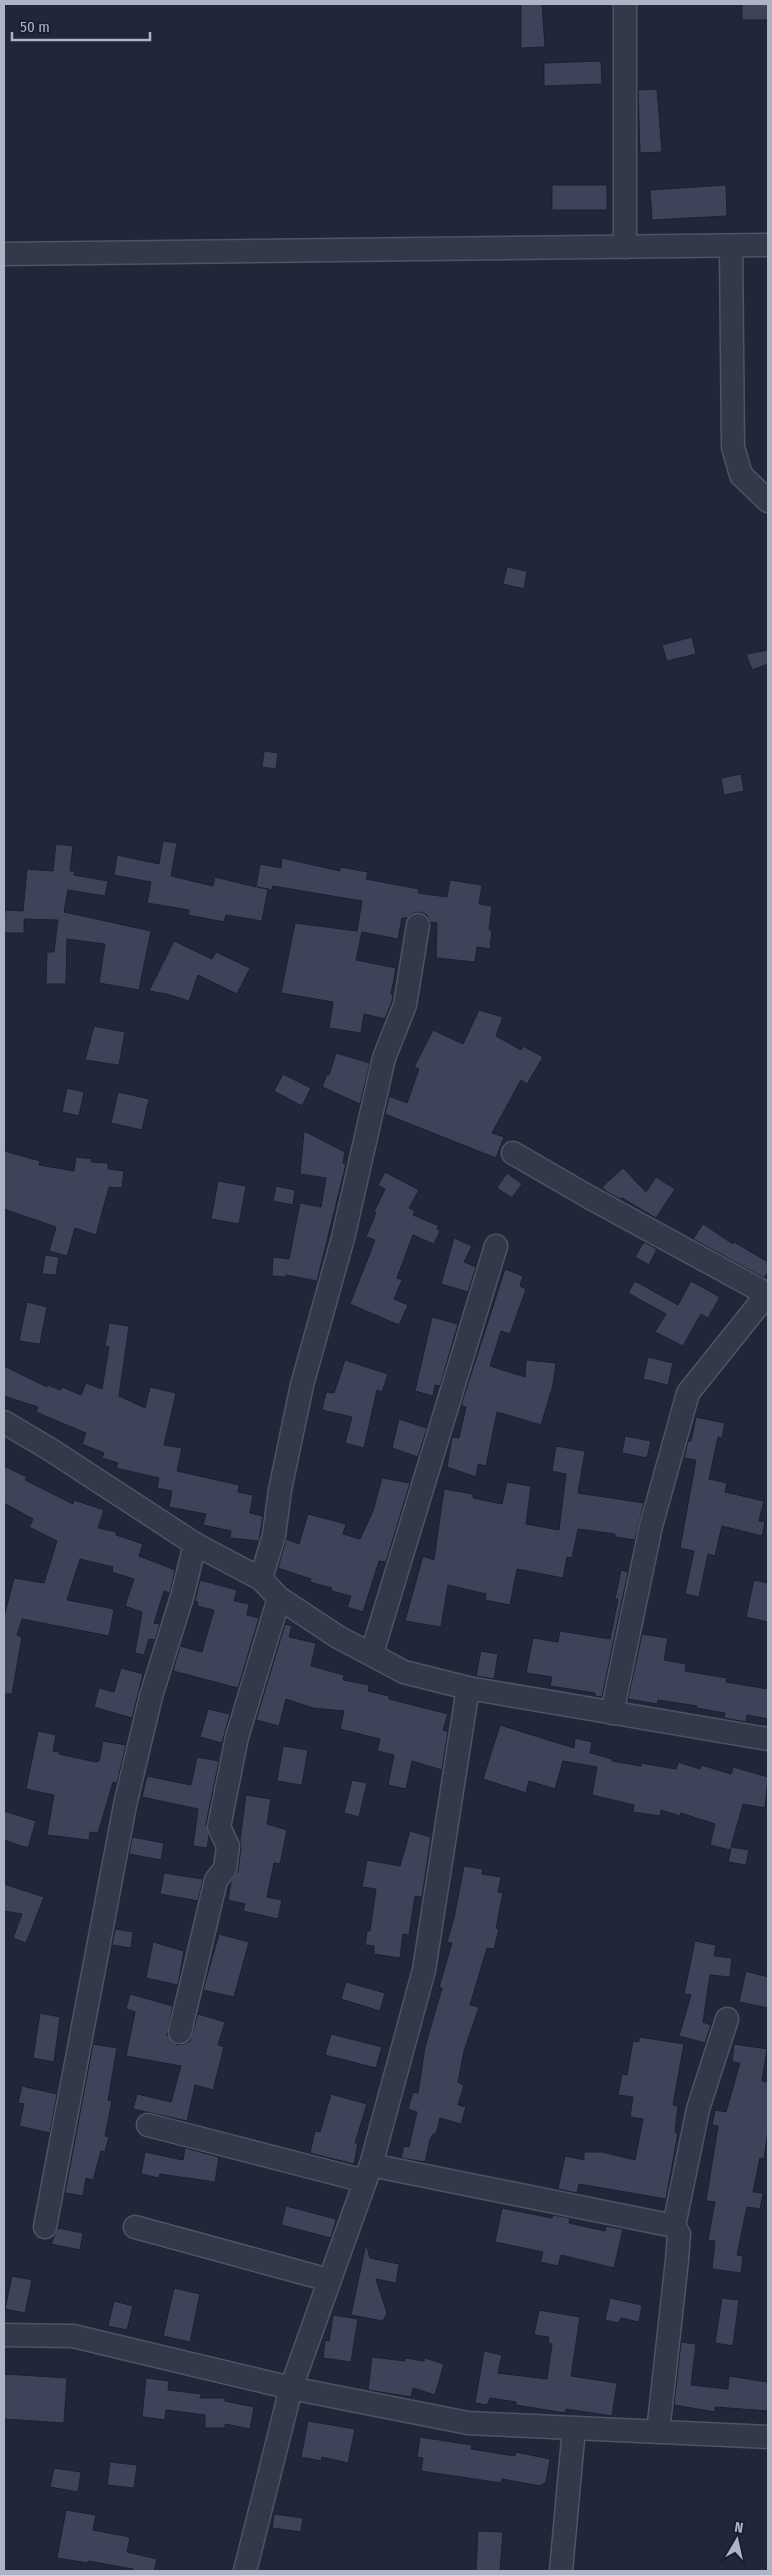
<svg xmlns="http://www.w3.org/2000/svg" width="772" height="2575" font-family="'Fira Sans Condensed',sans-serif">
  <style>
    .building { fill: #3d4359; stroke: #1c2030 }
    .lines { fill: none; stroke-linecap: round; stroke-linejoin: round }
    .minor-casing { stroke: #4f5364; stroke-width: 25 }
    .minor { stroke: #343949; stroke-width: 22 }
  </style>
  <rect width="100%" height="100%" fill="#212639"/>
  <g class="building">
    <path d="M521 4H542L545 47 521 48Z"/>
    <rect x="742" y="4" width="26" height="16"/>
    <path d="M601 61 602 84 544 86V63Z"/>
    <path d="M657 89 662 152 640 153 638 90Z"/>
    <rect x="552" y="185" width="55" height="25"/>
    <path d="M726 185 727 216 652 220 650 190Z"/>
    <path d="M507 567 527 571 524 589 503 584Z"/>
    <path d="M692 637 696 654 667 661 662 645Z"/>
    <path d="M768 650V664L752 670 746 654Z"/>
    <path d="M264 751 278 753 276 769 262 767Z"/>
    <path d="M741 774 744 791 724 795 721 778Z"/>
    <path d="M163 841 177 843 171 876 213 886 215 877 256 887 260 864 281 868 282 858 340 871V867L368 872 366 879 419 889 418 893 447 897 450 880 482 885 479 904 492 906 489 930H492L490 949 477 947 475 962 436 958 437 923 430 922 427 915 420 912 413 913 407 918H402L398 939 362 932 356 960 396 968 391 994 393 995 392 1001 385 1019 364 1014 361 1033 329 1028 333 1002 281 993 295 923 357 931 362 901 273 886 272 890 257 887 268 889 262 921 226 915 224 922 188 915 189 910 147 903 151 882 114 875 117 855 159 864Z"/>
    <path d="M56 844 73 846 70 871H75L74 875 108 881 105 896 68 890 64 912 151 931 139 990 99 983 105 944 67 939 66 984H46L47 952H54L58 920 24 919V933H4L5 910 23 911 27 869 53 871Z"/>
    <path d="M174 941 212 959 216 952 250 968 237 994 198 975 189 1001 167 994 149 991Z"/>
    <path d="M479 1010 503 1017 496 1036 521 1050 523 1046 543 1057 527 1084 521 1080 492 1133 504 1137 496 1158 385 1114 389 1096 407 1103 419 1069 414 1067 433 1030 463 1044Z"/>
    <path d="M94 1026 125 1032 119 1065 85 1060Z"/>
    <path d="M336 1053 370 1063 360 1104 322 1087 327 1074 329 1075Z"/>
    <path d="M283 1074 311 1088 302 1106 274 1091Z"/>
    <path d="M67 1088 84 1092 79 1116 62 1112Z"/>
    <path d="M118 1092 149 1099 142 1130 111 1123Z"/>
    <path d="M304 1131 345 1152 343 1163 346 1164 317 1281 286 1275 285 1277 272 1276 273 1257 289 1259 300 1203 321 1207 326 1178 300 1174Z"/>
    <path d="M4 1151 40 1161 39 1165 74 1171 76 1157 92 1159 91 1162 108 1163V1169L124 1171 122 1188 109 1187 96 1235 75 1228 67 1256 49 1251 56 1227 4 1209Z"/>
    <path d="M623 1168 646 1192 656 1177 675 1189 656 1218 622 1198 620 1199 607 1192 602 1187Z"/>
    <path d="M385 1172 419 1190 409 1208 415 1211 413 1215 439 1226 437 1229 440 1231 434 1244 413 1235 397 1278 402 1280 394 1299 408 1305 399 1325 350 1304 375 1240 366 1237 376 1213 374 1212 385 1189 378 1185Z"/>
    <path d="M507 1173 522 1184 512 1198 497 1188Z"/>
    <path d="M218 1181 246 1186 239 1224 211 1219Z"/>
    <path d="M276 1186 295 1190 293 1205 273 1201Z"/>
    <path d="M703 1224 733 1244 734 1242 768 1262V1272L764 1278 693 1239Z"/>
    <path d="M454 1238 472 1246 464 1262 476 1267 468 1292 441 1284Z"/>
    <path d="M644 1242 657 1249 649 1265 635 1257Z"/>
    <path d="M45 1255 59 1257 56 1275 42 1274Z"/>
    <path d="M505 1269 523 1276 520 1286 526 1289 510 1334 501 1331 490 1366 525 1377 526 1360 556 1363 553 1385 541 1425 497 1412 486 1466 478 1464 476 1477 447 1467 452 1437 459 1438 466 1407 461 1405Z"/>
    <path d="M635 1281 678 1305 691 1281 720 1297 708 1318 701 1314 683 1346 655 1332 666 1314 628 1293Z"/>
    <path d="M27 1302 47 1307 40 1344 19 1341Z"/>
    <path d="M432 1317 458 1324 440 1386 435 1385 433 1396 415 1391Z"/>
    <path d="M109 1323 129 1326 119 1396 145 1408 150 1387 176 1393 164 1445 182 1448 177 1471 239 1485 238 1492 253 1495 250 1513 263 1516 259 1541 230 1538 231 1531 203 1525 206 1514 169 1507 172 1491 157 1488 159 1478 116 1468 118 1463 102 1458 104 1453 82 1444 86 1433 36 1412 38 1407 4 1396V1366L47 1387 48 1385 60 1390 62 1387 81 1395 86 1383 102 1389 109 1347 105 1346Z"/>
    <path d="M648 1357 673 1363 668 1385 643 1379Z"/>
    <path d="M345 1360 388 1374 382 1392 377 1390 364 1448 345 1443 352 1417 322 1410 326 1392 334 1393Z"/>
    <path d="M696 1417 725 1423 722 1438 718 1437 709 1479 727 1483 725 1492 764 1501 759 1521 765 1522 762 1536 722 1526 715 1556 708 1554 699 1597 685 1594 694 1551 680 1548 696 1460 684 1458 688 1441H691Z"/>
    <path d="M399 1419 427 1428 418 1457 392 1448Z"/>
    <path d="M625 1436 651 1441 647 1458 622 1453Z"/>
    <path d="M556 1446 585 1451 578 1493 644 1503 635 1540 615 1537V1534L578 1529 572 1558 567 1557 563 1578 517 1569 510 1605 485 1600 486 1594 448 1585 441 1627 405 1621 423 1556 434 1560 444 1489 473 1494V1498L502 1504 507 1482 531 1486 526 1524 559 1530 566 1474 552 1471Z"/>
    <path d="M4 1466 27 1477 25 1480 73 1504 74 1500 104 1510 98 1528 116 1532V1535L143 1544 139 1556 175 1570 170 1593 164 1591 154 1623 160 1624 155 1640 149 1639 144 1655 135 1653 142 1612 125 1606 134 1579 112 1572 113 1567 80 1559 67 1600 114 1609 109 1636 22 1619 17 1635 22 1637 12 1694H4V1617L14 1578 44 1583 57 1541 29 1527 33 1519 4 1503Z"/>
    <path d="M382 1478 410 1483 386 1562 379 1561 363 1612 347 1607 351 1596 331 1591 332 1588 310 1582 311 1579 278 1568 286 1539 299 1544 308 1514 346 1524 343 1534 360 1539 373 1511Z"/>
    <path d="M621 1570 628 1572 602 1697 595 1696V1693L550 1686 552 1677 526 1673 533 1638 558 1642 560 1631 610 1639 618 1599H615Z"/>
    <path d="M200 1580 237 1590 234 1601 249 1604 247 1615 259 1618 238 1688 173 1671 180 1646 202 1652 214 1610 197 1606 198 1602 195 1601Z"/>
    <path d="M754 1580 768 1583V1622L746 1617Z"/>
    <path d="M285 1624 292 1626 289 1637 316 1643 311 1666 344 1675 343 1680 369 1685 368 1691 389 1696V1699L448 1714 443 1730 448 1732 442 1770 412 1761 406 1789 388 1785 394 1755 377 1751 380 1739 340 1729 344 1711 313 1708 286 1699 279 1726 256 1720Z"/>
    <path d="M642 1634 668 1638 664 1660 686 1664 685 1671 727 1678 726 1682 768 1689V1719L747 1715 746 1722 724 1718 725 1713 696 1708 697 1706 658 1700 657 1704 628 1699Z"/>
    <path d="M481 1651 498 1654 494 1679 476 1676Z"/>
    <path d="M121 1668 143 1674 132 1718 94 1707 99 1688 114 1692Z"/>
    <path d="M208 1709 230 1714 222 1743 200 1737Z"/>
    <path d="M500 1725 574 1748 575 1738 592 1742 590 1753 612 1759V1761L641 1766V1763L676 1769 678 1762 700 1769 701 1765 731 1774 733 1767 768 1777 765 1808 743 1804 731 1847 749 1850 746 1865 728 1862 731 1848 730 1850 710 1845 715 1824 681 1813 680 1816 661 1810 660 1816 633 1812 634 1805 592 1795 597 1767 563 1761 555 1789 529 1781 526 1793 483 1779Z"/>
    <path d="M38 1731 56 1735 53 1751 60 1752 59 1754 96 1762 99 1761 103 1741 126 1745 117 1783 113 1782 98 1833 90 1832 89 1840 47 1835 54 1795 26 1789Z"/>
    <path d="M283 1746 308 1750 302 1785 277 1781Z"/>
    <path d="M197 1757 219 1761 206 1824 209 1836 207 1848 193 1846 198 1809 142 1797 147 1776 191 1785Z"/>
    <path d="M352 1780 367 1783 359 1817 344 1813Z"/>
    <path d="M246 1795 271 1799 267 1824 287 1830 280 1864 274 1863 267 1897 282 1900 278 1919 243 1911 245 1904 228 1900 231 1882 238 1871 241 1848 240 1840Z"/>
    <path d="M4 1811 36 1821 28 1848 4 1840Z"/>
    <path d="M410 1831 431 1837 422 1897 415 1896 409 1935 403 1934 400 1958 374 1954V1946L365 1945 367 1931H370L376 1889 362 1887 367 1860 400 1866Z"/>
    <path d="M132 1837 164 1843 161 1860 129 1854Z"/>
    <path d="M464 1866 483 1869 482 1874 501 1877 498 1892 503 1893 496 1928 499 1929 494 1949 487 1948 470 2005 479 2007 464 2051 458 2082 464 2085 458 2105 466 2107 461 2124 440 2118 436 2134H433L430 2140 425 2162 401 2158 404 2146 409 2147 417 2112 408 2109 413 2092 418 2093 425 2047 442 1988 439 1987 452 1943 447 1942 454 1918Z"/>
    <path d="M164 1873 203 1879 198 1901 160 1894Z"/>
    <path d="M4 1884 44 1897 26 1943 13 1938 22 1914 4 1911Z"/>
    <path d="M115 1929 133 1932 131 1948 112 1945Z"/>
    <path d="M219 1934 249 1942 234 1997 203 1990Z"/>
    <path d="M695 1941 716 1945 714 1956 732 1958 730 1977 710 1975 703 2022 711 2025 705 2043 679 2036 691 1995 684 1994Z"/>
    <path d="M153 1942 184 1951 178 1985 146 1978Z"/>
    <path d="M746 1971 768 1977V2008L739 2002Z"/>
    <path d="M346 1982 385 1993 380 2011 341 1999Z"/>
    <path d="M130 1994 173 2006 167 2035 177 2045 184 2044 190 2041 198 2014 225 2022 218 2045 224 2047 213 2090 195 2085 187 2121 133 2109 137 2094 171 2102 181 2066 126 2056 135 2012 126 2009Z"/>
    <path d="M40 2013 60 2017 54 2062 33 2058Z"/>
    <path d="M331 2034 382 2047 376 2068 325 2055Z"/>
    <path d="M639 2037 684 2044 673 2105 678 2106 675 2132 678 2133 666 2199 579 2184 577 2193 558 2189 565 2156 584 2160V2152H602L635 2160 643 2119 630 2117 633 2097 618 2095 622 2074 627 2075 633 2041 639 2042Z"/>
    <path d="M93 2044 117 2048 108 2100 112 2101 105 2136 109 2137 105 2152 101 2151 93 2180 86 2178 83 2196 65 2193Z"/>
    <path d="M734 2044 767 2049 762 2081 768 2082V2129L764 2159 760 2158 753 2192 763 2193 760 2209 747 2207 737 2255 743 2256 741 2273 712 2269 715 2241 708 2240 715 2202 706 2201 718 2126 712 2125 715 2110 726 2112 740 2063 732 2062Z"/>
    <path d="M22 2086 57 2094 50 2133 19 2126 24 2104 18 2103Z"/>
    <path d="M331 2094 367 2104 355 2143H358L354 2164 310 2153 315 2131 320 2132Z"/>
    <path d="M185 2148 219 2157 215 2182 160 2174 159 2178 141 2174 145 2152 183 2160Z"/>
    <path d="M286 2206 336 2219 331 2238 281 2225Z"/>
    <path d="M502 2208 552 2218 553 2215 570 2218 569 2223 605 2231 606 2226 623 2229 614 2268 561 2255 558 2266 540 2262 543 2252 495 2242Z"/>
    <path d="M58 2228 83 2233 80 2250 51 2244Z"/>
    <path d="M366 2244 370 2258 399 2264 396 2283 376 2279 387 2313 383 2321 351 2315Z"/>
    <path d="M12 2276 32 2280 25 2313 5 2309Z"/>
    <path d="M174 2288 200 2294 190 2342 163 2336Z"/>
    <path d="M610 2298 642 2305 639 2322 621 2318 618 2323 605 2320Z"/>
    <path d="M722 2298 739 2300 733 2346 715 2343Z"/>
    <path d="M114 2301 133 2306 127 2330 108 2326Z"/>
    <path d="M539 2310 580 2317 571 2376 617 2383 612 2416 566 2409 565 2413 516 2405V2402L490 2398 487 2405 475 2403 484 2351 502 2355 498 2373 547 2379 552 2344 548 2343 549 2337 534 2335Z"/>
    <path d="M333 2315 358 2319 351 2362 323 2358 325 2340 329 2341Z"/>
    <path d="M681 2342 696 2344 691 2385 728 2389 729 2376 768 2382V2411L715 2407V2412L674 2405Z"/>
    <path d="M372 2357 405 2361V2358L424 2361 425 2358 444 2364 435 2395 413 2388 411 2397 368 2390Z"/>
    <path d="M4 2374 67 2378 64 2423 4 2419Z"/>
    <path d="M146 2378 169 2381 168 2390 201 2394 200 2398H225V2401L254 2407 250 2429 225 2424V2428H205V2415L166 2410 165 2420 142 2417Z"/>
    <path d="M308 2421 355 2429 348 2463 322 2457 321 2461 301 2457Z"/>
    <path d="M420 2437 472 2445 471 2449 515 2456 516 2452 550 2459 546 2482 540 2486 502 2479 501 2483 421 2471 423 2458 417 2457Z"/>
    <path d="M110 2462 137 2465 134 2488 107 2485Z"/>
    <path d="M54 2468 81 2472 78 2492 50 2487Z"/>
    <path d="M66 2510 96 2515 93 2530 130 2537 127 2552 157 2559 154 2571H133V2569L88 2561V2563L57 2558Z"/>
    <path d="M274 2514 303 2518 301 2532 272 2528Z"/>
    <path d="M478 2531 503 2532 500 2571H476Z"/>
  </g>
  <g class="lines">
    <g class="minor-casing">
      <g id="minor">
        <path d="M625 4V247"/>
        <path d="M731 246 733 447 741 475 768 501"/>
        <path d="M4 254 768 245"/>
        <path d="M513 1153 589 1197 767 1294"/>
        <path d="M4 1422 51 1450 195 1544 261 1579 279 1598 338 1637 404 1672 468 1688 768 1739"/>
        <path d="M261 1579 274 1535 280 1490 302 1385 343 1238 384 1058 405 1005 418 925"/>
        <path d="M372 1653 496 1246"/>
        <path d="M612 1713 651 1526 688 1393 768 1293"/>
        <path d="M180 2032 216 1880 225 1869 228 1846 219 1827 237 1737 279 1598"/>
        <path d="M148 2125 365 2181"/>
        <path d="M371 2165 674 2226 679 2234 677 2260 658 2432"/>
        <path d="M674 2226 698 2109 727 2019"/>
        <path d="M45 2227 125 1805 151 1696 182 1597 195 1544"/>
        <path d="M135 2227 329 2280"/>
        <path d="M4 2335 73 2336 291 2388 468 2423 768 2437"/>
        <path d="M245 2571 291 2388 371 2165 424 1970 468 1688"/>
        <path d="M561 2571 574 2428"/>
      </g>
    </g>
    <use href="#minor" class="minor"/>
  </g>
  <rect width="772" height="2575" fill="none" stroke="#afb3c6" stroke-width="10"/>
  <g transform="translate(737 2540) rotate(9)" stroke="#1a1e2e" stroke-width="4" paint-order="stroke">
  <path d="M0-4L9 19L0 12L-9 19Z" fill="#afb3c6"/>
  <text y="-8" font-size="14" font-weight="bold" text-anchor="middle" fill="#afb3c6">N</text>
  </g>
  <path d="M12 32v8h138v-8" fill="none" stroke="#afb3c6" stroke-width="2.5"/>
  <text x="20" y="32" font-size="15" fill="#afb3c6" stroke="#1a1e2e" stroke-width="4" paint-order="stroke">50 m</text>
</svg>
